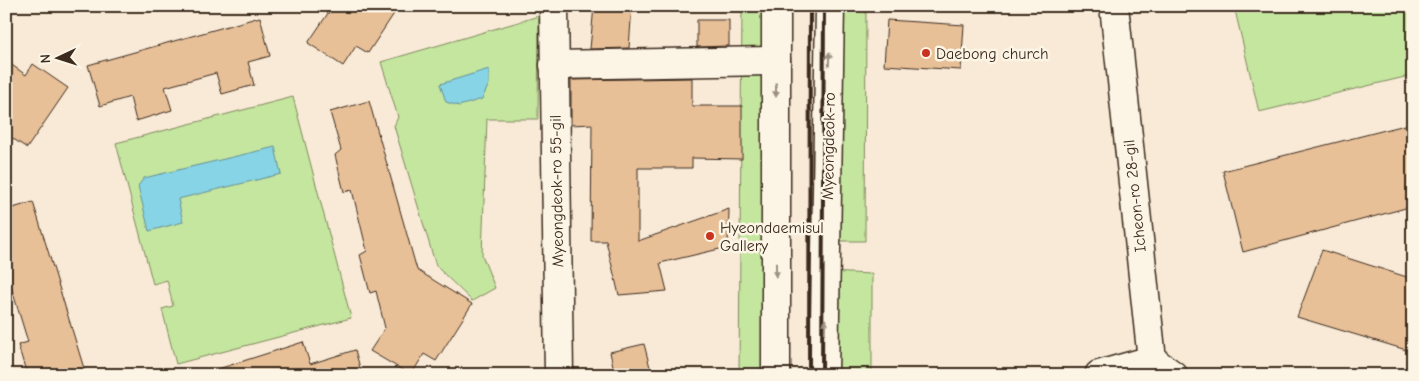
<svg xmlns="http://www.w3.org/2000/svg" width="1419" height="381" font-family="'Comic Neue',sans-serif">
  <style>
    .green { fill: #c4e69f; stroke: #80885e }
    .water { fill: #86d4e5; stroke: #689095 }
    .building { fill: #e8c098; stroke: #3b2a1e }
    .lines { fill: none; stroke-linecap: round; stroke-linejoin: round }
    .street-casing { stroke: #3b2a1e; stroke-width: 31 }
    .secondary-casing { stroke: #3b2a1e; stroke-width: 31 }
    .street { stroke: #fcf5e5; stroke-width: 28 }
    .secondary { stroke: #fcf5e5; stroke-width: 28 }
    .rail { stroke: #3b2a1e; stroke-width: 4 }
    .oneway { fill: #9c9082 }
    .poi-dot { fill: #c8321e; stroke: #fcf5e5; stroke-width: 2 }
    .labels { text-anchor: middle; stroke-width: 5; stroke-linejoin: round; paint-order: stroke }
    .poi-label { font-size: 16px; fill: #3b2a1e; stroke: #fcf5e5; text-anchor: start }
    .street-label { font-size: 16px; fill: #3b2a1e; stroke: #fcf5e5 }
  </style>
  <rect width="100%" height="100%" fill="#f8ead6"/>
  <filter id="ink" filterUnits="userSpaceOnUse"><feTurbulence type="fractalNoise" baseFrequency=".02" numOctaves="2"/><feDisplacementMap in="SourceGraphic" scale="10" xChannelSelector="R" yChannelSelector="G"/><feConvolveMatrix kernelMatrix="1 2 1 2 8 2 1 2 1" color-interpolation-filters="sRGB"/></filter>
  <g filter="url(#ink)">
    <g class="green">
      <path d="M742 6H776V375H739Z"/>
      <path d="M829 6H866L865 241H826Z"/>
      <path d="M1234 6H1413V75L1259 112Z"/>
      <path d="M539 16 538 119H487L482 255 495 288 472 301 436 266 394 126 398 117 381 62Z"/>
      <path d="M293 97 351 318 176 364 162 309 173 306 167 280 153 284 116 143Z"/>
      <path d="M826 272 872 274V375H824Z"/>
    </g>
    <g class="water">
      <path d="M489 69V84L482 99 459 106 446 102 440 84Z"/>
      <path d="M275 147 281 174 178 199 183 222 149 231 138 186 144 178Z"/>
    </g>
    <g class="building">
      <path d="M333 6H399L368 53 356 46 343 66 308 43Z"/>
      <path d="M594 6H632L629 48 590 49Z"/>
      <path d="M260 17 270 56 248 62 254 85 222 94 216 73 165 87 172 110 136 121 130 97 100 106 88 65Z"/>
      <path d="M697 20H729V46L697 47Z"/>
      <path d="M887 20 964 25 961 70 884 65Z"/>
      <path d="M6 61 26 75 33 64 68 88 27 148 6 134Z"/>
      <path d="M692 78V106H742V159L692 158V168H638V241L729 209 728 247 660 263 667 291 619 295 606 241H591L592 124 571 125V80Z"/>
      <path d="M369 101 417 270 472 304 436 361 424 354 411 375 370 351 385 328 376 291 370 293 360 255 367 251 352 190 344 192 335 155 341 150 330 112Z"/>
      <path d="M1413 123V206L1243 252 1223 171Z"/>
      <path d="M33 202 86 375H27L18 345 28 342 10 283 6 284V210Z"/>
      <path d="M1322 250 1413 279V352L1297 317Z"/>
      <path d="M303 342 310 364 355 350 362 375H216L215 370Z"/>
      <path d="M644 344 652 375H615L610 352Z"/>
    </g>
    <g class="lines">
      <g class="street-casing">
        <g id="street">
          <path d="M554 6 559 375"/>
          <path d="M554 65 776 61"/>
          <path d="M1099 375 1152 360"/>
        </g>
      </g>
      <g class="secondary-casing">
        <g id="secondary">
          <path d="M1114 6 1152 360 1173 375"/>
          <path d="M776 375V6"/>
          <path d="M824 375 830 6"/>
        </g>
      </g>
      <use href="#street" class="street"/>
      <use href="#secondary" class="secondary"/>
      <g class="rail">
        <path d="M809 375 810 6"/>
        <path d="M822 375 824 6"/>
      </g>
    </g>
    <defs><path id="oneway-solid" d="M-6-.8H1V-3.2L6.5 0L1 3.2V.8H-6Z" transform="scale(1.25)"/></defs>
    <g class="oneway">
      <use href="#oneway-solid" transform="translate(829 59) rotate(-89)"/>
      <use href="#oneway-solid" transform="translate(776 90) rotate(90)"/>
      <use href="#oneway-solid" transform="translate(776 270) rotate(90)"/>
      <use href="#oneway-solid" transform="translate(825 326) rotate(-89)"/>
    </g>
  </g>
  <g class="poi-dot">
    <circle cx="926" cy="53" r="5"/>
    <circle cx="710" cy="236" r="5"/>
  </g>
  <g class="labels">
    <g class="poi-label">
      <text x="936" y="59">Daebong church</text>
      <text x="720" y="233">Hyeondaemisul<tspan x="720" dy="18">Gallery</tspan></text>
    </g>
    <g class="street-label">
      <text transform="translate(828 146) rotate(-89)" y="6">Myeongdeok-ro</text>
      <text transform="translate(556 191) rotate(-91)" y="6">Myeongdeok-ro 55-gil</text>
      <text transform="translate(1134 196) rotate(-96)" y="6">Icheon-ro 28-gil</text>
    </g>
  </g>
  <rect width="1419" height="381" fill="none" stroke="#fcf5e5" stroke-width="25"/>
  <rect x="12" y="12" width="1394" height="356" fill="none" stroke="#3b2a1e" stroke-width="2" filter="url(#ink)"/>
  <g transform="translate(58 58) rotate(266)" stroke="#fcf5e5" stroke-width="4" paint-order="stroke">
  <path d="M0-4L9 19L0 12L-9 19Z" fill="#3b2a1e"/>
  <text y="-8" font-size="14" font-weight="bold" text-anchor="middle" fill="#3b2a1e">N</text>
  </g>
</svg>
